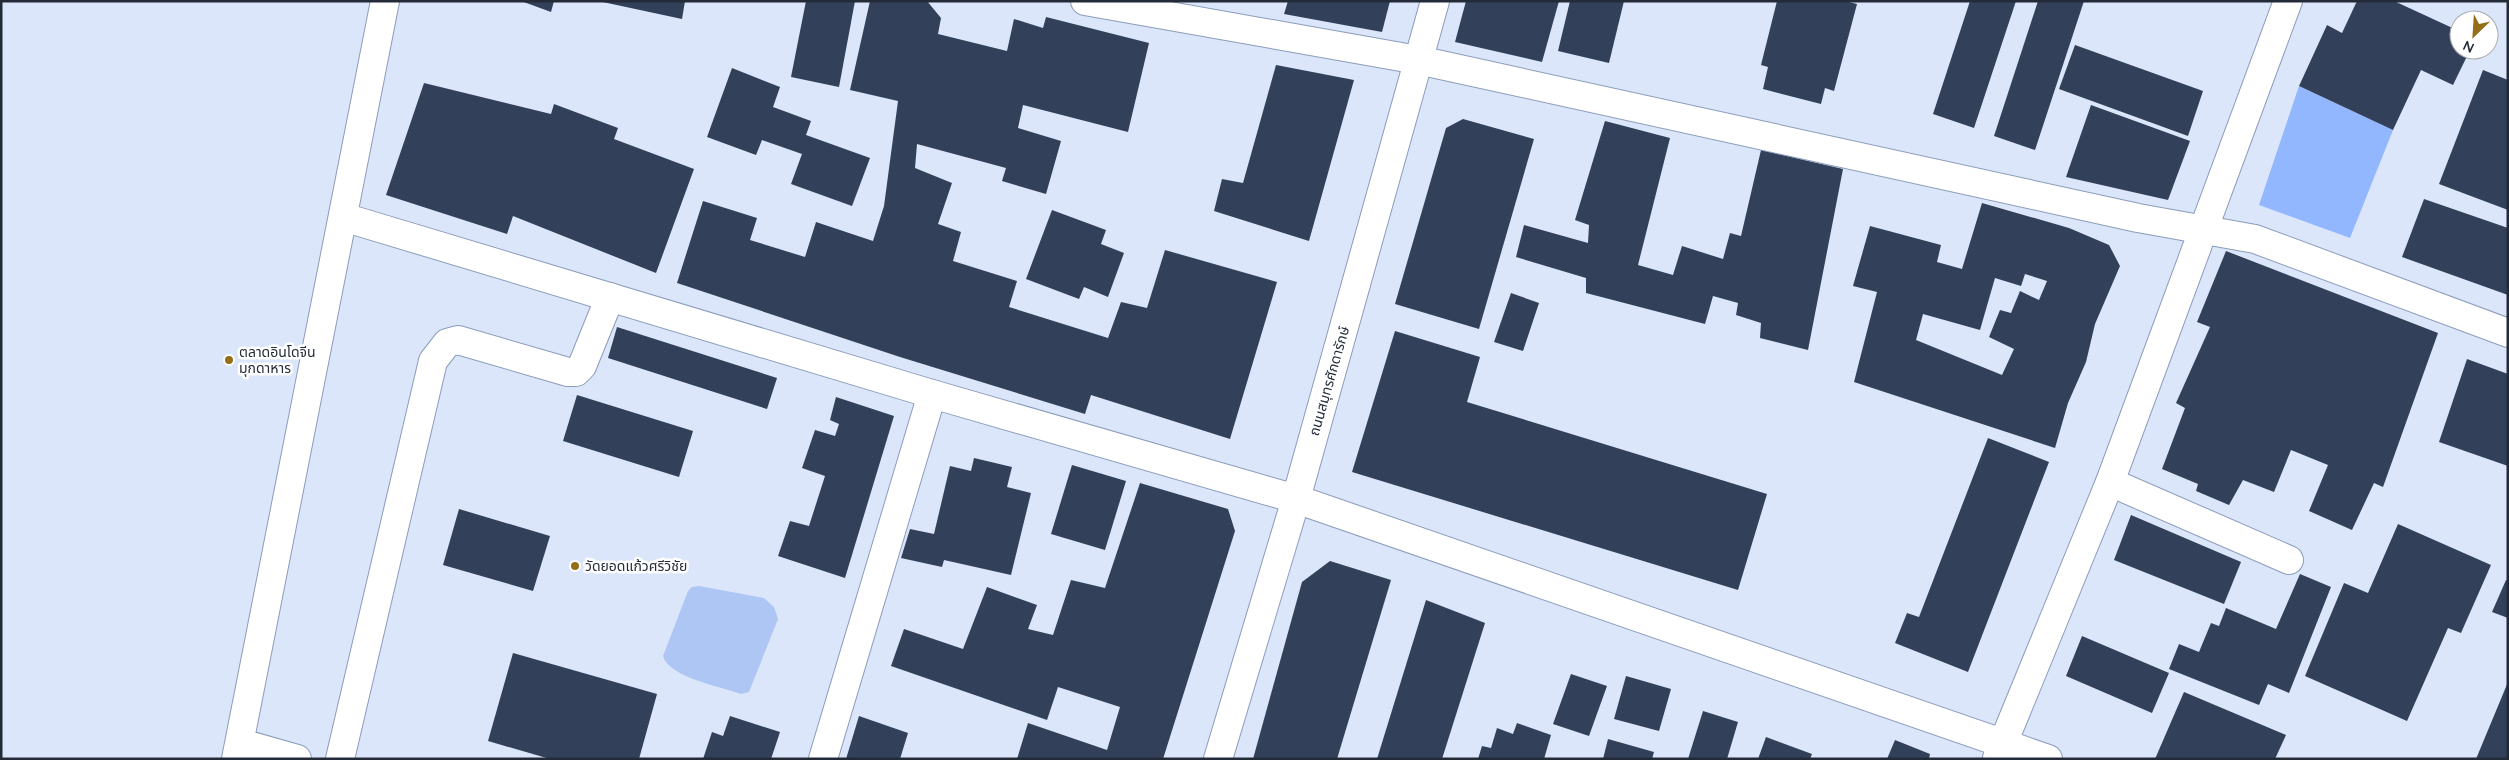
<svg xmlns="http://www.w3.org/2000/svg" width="2509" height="760" font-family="Quicksand,'Noto Sans Thai',sans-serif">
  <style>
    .green { fill: #92b7fe }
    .water { fill: #aec6f3 }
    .building { fill: #32405a; fill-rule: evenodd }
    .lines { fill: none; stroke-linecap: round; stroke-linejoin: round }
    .minor-casing { stroke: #8b9cbb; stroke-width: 30 }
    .major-casing { stroke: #8b9cbb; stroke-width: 30 }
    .minor { stroke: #fff; stroke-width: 28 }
    .major { stroke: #fff; stroke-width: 28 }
    .poi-dot { fill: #956f18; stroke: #fff; stroke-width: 2 }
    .labels { text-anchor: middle; stroke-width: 5; stroke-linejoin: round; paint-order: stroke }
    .poi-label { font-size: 14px; fill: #242b38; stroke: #fff; text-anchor: start }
    .street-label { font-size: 14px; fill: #242b38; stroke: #fff }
  </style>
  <rect width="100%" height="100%" fill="#dbe6fa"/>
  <path class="green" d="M2299 86 2393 130 2350 238 2259 205Z"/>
  <path class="water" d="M699 586 764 598 774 607 778 619 749 692 741 694C722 687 668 677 663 656L688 591 692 587Z"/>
  <g class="building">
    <path d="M521 1H554L551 12Z"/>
    <path d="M598 1H685L682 19Z"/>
    <path d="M806 1H855L839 87 791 77Z"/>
    <path d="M870 1H927L941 18 938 34 1007 51 1014 19 1043 28 1046 17 1149 43 1128 132 1023 105 1018 128 1061 141 1046 194 1002 181 1006 168 917 144 915 168 952 183 938 224 961 232 953 261 1017 281 1009 307 1108 338 1121 302 1147 308 1165 250 1277 282 1230 439 1091 395 1085 414 900 357 677 283 703 201 757 218 750 240 805 257 816 222 873 241 884 206 898 101 850 90Z"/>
    <path d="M1288 1H1390L1382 32 1284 14Z"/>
    <path d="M1466 1H1559L1542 62 1455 42Z"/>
    <path d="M1570 1H1624L1609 63 1558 51Z"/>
    <path d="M1777 1H1845L1857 4 1834 91 1825 88 1821 104 1763 89 1768 67 1761 65Z"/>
    <path d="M1970 1H2016L1974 128 1933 114Z"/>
    <path d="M2038 1H2084L2035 150 1994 136Z"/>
    <path d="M2357 1H2394L2459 31V50H2470L2453 85 2421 70 2393 130 2299 86 2327 25 2342 33Z"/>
    <path d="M2075 45 2203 91 2188 136 2059 89Z"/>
    <path d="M1276 65 1354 80 1309 241 1214 211 1222 179 1243 183Z"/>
    <path d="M732 68 780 87 773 107 811 121 806 135 870 158 852 206 791 184 802 154 762 140 756 155 707 137Z"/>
    <path d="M2483 70 2508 80V210L2439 184Z"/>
    <path d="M424 83 551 114 554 104 618 128 614 139 694 169 656 273 513 216 507 234 386 195Z"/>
    <path d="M2091 105 2190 141 2168 200 2066 177Z"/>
    <path d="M1463 119 1534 139 1479 329 1395 304 1446 128Z"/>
    <path d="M1605 121 1670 138 1638 265 1673 275 1682 246 1723 259 1730 233 1741 236 1761 150 1843 169 1808 350 1760 338 1761 323 1736 315 1738 303 1713 296 1705 324 1586 293V278L1516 257 1524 225 1588 243 1589 225 1575 220Z"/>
    <path d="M2424 199 2508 228V295L2402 257Z"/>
    <path d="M1982 203 2069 228 2109 245 2120 266 2095 324 2086 362 2068 403 2055 448 1854 382 1877 292 1853 286 1870 226 1941 245 1937 262 1962 269ZM2025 274 2047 281 2039 300 2020 291 2011 313 2000 310 1989 337 2014 349 2002 375 1916 340 1923 314 1980 330 1995 278 2021 286Z"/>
    <path d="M1052 210 1106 230 1101 244 1124 253 1108 297 1084 287 1079 299 1026 279Z"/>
    <path d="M2226 251 2438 333 2383 487 2374 483 2352 530 2309 511 2328 465 2291 450 2274 492 2243 480 2229 505 2196 491 2198 484 2162 469 2185 408 2176 403 2210 327 2197 322Z"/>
    <path d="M1511 293 1539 303 1523 351 1494 342Z"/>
    <path d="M617 327 777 378 767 409 608 358Z"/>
    <path d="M1395 331 1480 357 1467 402 1767 494 1738 590 1352 472Z"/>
    <path d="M2467 359 2508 374V466L2439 442Z"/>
    <path d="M577 395 693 431 679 477 563 441Z"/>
    <path d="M836 397 894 416 845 578 778 556 790 521 809 526 825 476 802 468 815 430 835 436 839 424 830 420Z"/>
    <path d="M1988 438 2049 462 1968 672 1895 643 1907 613 1919 617Z"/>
    <path d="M974 458 1012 467 1007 487 1031 493 1011 575 944 560 942 567 901 558 910 529 934 534 950 466 971 471Z"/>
    <path d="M1072 465 1126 481 1105 550 1051 534Z"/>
    <path d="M1140 483 1228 509 1235 531 1163 759H1017L1028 723 1107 750 1120 707 1058 687 1047 720 891 666 904 629 963 649 987 587 1037 605 1028 629 1053 635 1071 580 1105 588Z"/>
    <path d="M459 509 550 536 533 591 443 565Z"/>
    <path d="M2131 515 2241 562 2224 604 2114 560Z"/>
    <path d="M2398 524 2491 565 2461 633 2448 628 2407 721 2305 676 2344 583 2368 593Z"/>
    <path d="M1330 561 1391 580 1337 759H1253L1302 582Z"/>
    <path d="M2300 574 2331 587 2289 693 2268 684 2259 705 2169 669 2179 644 2199 652 2211 623 2219 626 2226 608 2276 629Z"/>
    <path d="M2506 580 2508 581V618L2492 612Z"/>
    <path d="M1426 600 1485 623 1442 759H1377Z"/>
    <path d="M2082 636 2169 673 2152 713 2066 676Z"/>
    <path d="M513 653 657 694 639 759H550L488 741Z"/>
    <path d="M1571 674 1607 686 1589 736 1553 724Z"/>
    <path d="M1626 676 1671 689 1659 731 1614 719Z"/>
    <path d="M2508 682V759H2476Z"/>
    <path d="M2184 692 2286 735 2275 759H2155Z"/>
    <path d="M1703 711 1738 722 1727 759H1688Z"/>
    <path d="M730 716 780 732 771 759H703L712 732 723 736Z"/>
    <path d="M859 716 908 733 900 759H846Z"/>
    <path d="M1517 723 1551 735 1544 759H1478L1482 746 1491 748 1497 728 1513 734Z"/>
    <path d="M1766 737 1812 754 1810 759H1758Z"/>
    <path d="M1608 739 1654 752 1652 759H1603Z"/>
    <path d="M1895 740 1930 754 1929 759H1887Z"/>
  </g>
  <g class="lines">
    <g class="minor-casing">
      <g id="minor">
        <path d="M1085 1 1418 60 2138 218 2255 239 2508 333"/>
        <path d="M343 217 932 394 1296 499 2048 759"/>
        <path d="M2110 482 2289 560"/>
        <path d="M241 743 297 759"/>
        <path d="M1997 758 2110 482 2288 1"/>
        <path d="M236 759 385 1"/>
        <path d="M340 759 433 361 447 343 458 340 568 372H576L582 366 610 297"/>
        <path d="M823 759 932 394"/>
      </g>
    </g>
    <g class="major-casing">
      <path id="major" d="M1218 759 1296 499 1435 1"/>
    </g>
    <use href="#minor" class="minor"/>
    <use href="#major" class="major"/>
  </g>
  <g class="poi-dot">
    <circle cx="229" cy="360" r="5"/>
    <circle cx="575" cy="566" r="5"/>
  </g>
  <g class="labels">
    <g class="poi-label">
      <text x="239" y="357">ตลาดอินโดจีน<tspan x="239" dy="16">มุกดาหาร</tspan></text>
      <text x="585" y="571">วัดยอดแก้วศรีวิชัย</text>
    </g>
    <g class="street-label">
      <text transform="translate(1329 381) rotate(-74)" y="5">ถนนสมุทรศักดารักษ์</text>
    </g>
  </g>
  <rect width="2509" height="760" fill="none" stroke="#242b38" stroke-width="5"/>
  <g transform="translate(2474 35) rotate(205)"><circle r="24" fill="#ffffff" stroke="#a7aaaf"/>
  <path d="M0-4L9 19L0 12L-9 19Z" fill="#956f18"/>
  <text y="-8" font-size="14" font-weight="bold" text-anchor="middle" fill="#242b38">N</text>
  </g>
</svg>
